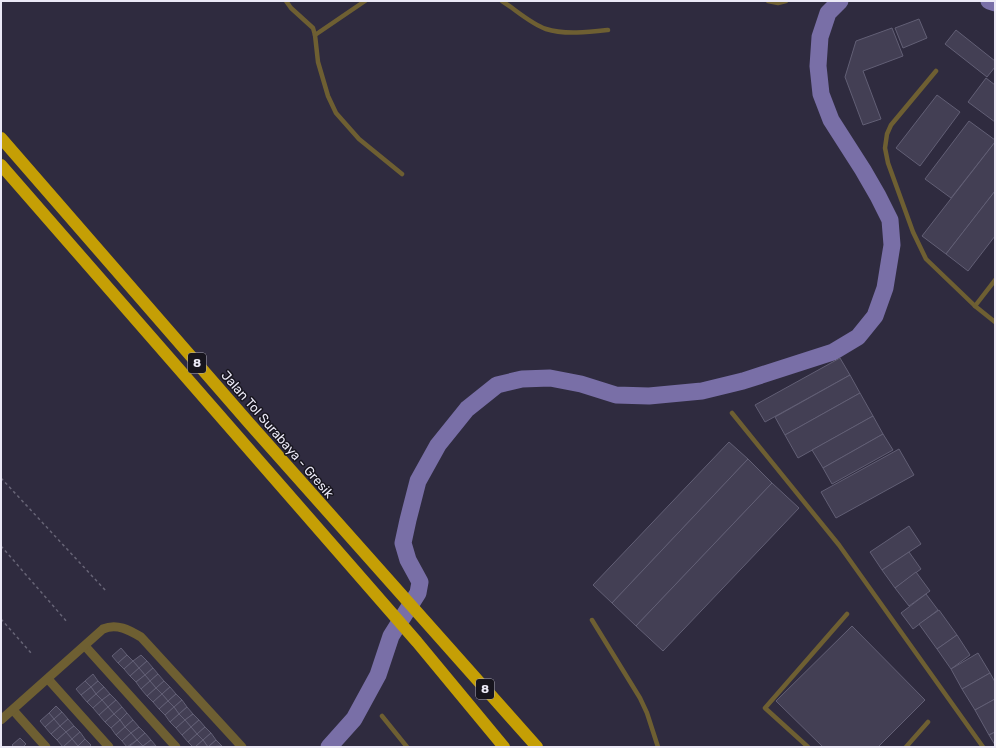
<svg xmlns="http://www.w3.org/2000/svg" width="996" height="748" font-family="Rubik,sans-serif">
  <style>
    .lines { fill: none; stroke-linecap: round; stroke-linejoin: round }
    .river { stroke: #796fa7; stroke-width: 17 }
    .building { fill: #433f54; stroke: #625f75 }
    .path { stroke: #676476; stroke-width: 1.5; stroke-dasharray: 3 3; stroke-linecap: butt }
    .lane { stroke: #6e5f32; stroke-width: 4.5 }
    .street { stroke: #6e5f32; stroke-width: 9 }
    .highway { stroke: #c59f05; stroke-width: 12 }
    .labels { text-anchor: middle; stroke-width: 3; stroke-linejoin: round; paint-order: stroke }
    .shield { fill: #17151e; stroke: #aba9b5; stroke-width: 1 }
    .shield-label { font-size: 12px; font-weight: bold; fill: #ebe9f6 }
    .street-label { font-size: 13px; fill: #ebe9f6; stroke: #17151e }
  </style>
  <rect width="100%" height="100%" fill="#2f2b3f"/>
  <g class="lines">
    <g class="river">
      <path d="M989 1 995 3"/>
      <path d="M329 747 354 719 378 675 391 636 418 593 420 582 408 560 403 543 408 520 418 481 438 445 467 409 497 385 522 379 550 378 581 384 616 395 649 396 702 391 743 381 833 352 858 337 875 316 885 288 892 245 890 220 878 196 863 170 831 120 821 94 818 66 820 37 828 13 840 1"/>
    </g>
  </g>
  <g class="building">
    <path d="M919 19 927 38 903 48 895 28Z"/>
    <path d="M892 28 903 56 863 71 881 119 863 125 845 77 856 41Z"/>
    <path d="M956 30 995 61V67L987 77 945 44Z"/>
    <path d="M986 78 995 85V122L968 102Z"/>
    <path d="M937 95 960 112 920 166 896 148Z"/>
    <path d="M969 121 995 140V142L951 198 925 179Z"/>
    <path d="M995 142V191L946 254 922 236Z"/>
    <path d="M995 191V236L968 271 946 254Z"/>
    <path d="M840 358 850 375 765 422 755 405Z"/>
    <path d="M850 375 860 393 785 435 775 417Z"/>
    <path d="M860 393 873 416 798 458 785 435Z"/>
    <path d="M873 416 883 434 823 468 812 450Z"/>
    <path d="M883 434 893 450 832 484 823 468Z"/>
    <path d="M729 442 748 459 612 603 593 585Z"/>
    <path d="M899 449 914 475 836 518 821 492Z"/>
    <path d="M748 459 772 483 636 626 612 603Z"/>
    <path d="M772 483 799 508 663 651 636 626Z"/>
    <path d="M909 526 921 544 882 570 870 552Z"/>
    <path d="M909 552 921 569 895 588 882 570Z"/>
    <path d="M916 572 930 591 909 606 895 588Z"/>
    <path d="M926 594 938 610 913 629 901 613Z"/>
    <path d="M939 610 957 635 937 649 919 624Z"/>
    <path d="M852 626 925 700 878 747H823L776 701Z"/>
    <path d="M957 635 970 655 951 669 937 649Z"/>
    <path d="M121 648 127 655 118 663 112 656Z"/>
    <path d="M978 653 990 673 962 689 951 669Z"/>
    <path d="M127 655 133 661 124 669 118 663Z"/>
    <path d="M141 655 147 661 139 668 133 661Z"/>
    <path d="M133 661 139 668 130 676 124 669Z"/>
    <path d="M147 661 153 668 145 675 139 668Z"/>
    <path d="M139 668 145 675 136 682 130 676Z"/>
    <path d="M153 668 158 674 150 681 145 675Z"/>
    <path d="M990 673 995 682V699L975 710 962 689Z"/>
    <path d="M93 674 98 681 91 687 85 681Z"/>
    <path d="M158 674 164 681 156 688 150 681Z"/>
    <path d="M145 675 150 681 141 689 136 682Z"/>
    <path d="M85 681 91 687 81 695 76 689Z"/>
    <path d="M98 681 104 687 96 694 91 687Z"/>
    <path d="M150 681 156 688 147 696 141 689Z"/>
    <path d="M164 681 170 687 162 694 156 688Z"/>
    <path d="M91 687 96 694 87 702 81 695Z"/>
    <path d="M104 687 110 694 102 700 96 694Z"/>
    <path d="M170 687 176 694 168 701 162 694Z"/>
    <path d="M156 688 162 694 153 702 147 696Z"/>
    <path d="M96 694 102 700 93 708 87 702Z"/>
    <path d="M110 694 116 700 108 707 102 700Z"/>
    <path d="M162 694 168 701 159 709 153 702Z"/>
    <path d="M176 694 182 700 174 707 168 701Z"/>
    <path d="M995 699V732L989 735 975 710Z"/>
    <path d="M102 700 108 707 99 715 93 708Z"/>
    <path d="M116 700 122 707 114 714 108 707Z"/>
    <path d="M182 700 187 707 179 714 174 707Z"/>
    <path d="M168 701 174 707 165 715 159 709Z"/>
    <path d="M56 706 62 712 54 719 49 713Z"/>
    <path d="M108 707 114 714 105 722 99 715Z"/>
    <path d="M122 707 127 713 120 720 114 714Z"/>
    <path d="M174 707 179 714 170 722 165 715Z"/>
    <path d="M187 707 193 714 185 720 179 714Z"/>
    <path d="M62 712 68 719 60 726 54 719Z"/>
    <path d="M49 713 54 719 45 727 40 721Z"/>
    <path d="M127 713 133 720 125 727 120 720Z"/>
    <path d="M114 714 120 720 111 728 105 722Z"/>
    <path d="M179 714 185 720 176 728 170 722Z"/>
    <path d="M193 714 199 720 191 727 185 720Z"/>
    <path d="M54 719 60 726 51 734 45 727Z"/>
    <path d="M68 719 74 726 66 732 60 726Z"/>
    <path d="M120 720 125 727 116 735 111 728Z"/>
    <path d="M133 720 139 727 131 733 125 727Z"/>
    <path d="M185 720 191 727 182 735 176 728Z"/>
    <path d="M199 720 205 727 197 734 191 727Z"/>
    <path d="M60 726 66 732 57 740 51 734Z"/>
    <path d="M74 726 80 732 72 739 66 732Z"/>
    <path d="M125 727 131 733 122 741 116 735Z"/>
    <path d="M139 727 145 733 137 740 131 733Z"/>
    <path d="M191 727 197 734 188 742 182 735Z"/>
    <path d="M205 727 211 733 203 740 197 734Z"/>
    <path d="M66 732 72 739 63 747 57 740Z"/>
    <path d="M80 732 85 739 78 746 72 739Z"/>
    <path d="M995 732V745L989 735Z"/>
    <path d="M131 733 137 740 127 747 122 741Z"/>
    <path d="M145 733 151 740 143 746 137 740Z"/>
    <path d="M211 733 216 740 208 747 203 740Z"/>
    <path d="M197 734 203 740 195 747H193L188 742Z"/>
    <path d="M20 738 26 744 23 747H14L12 745Z"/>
    <path d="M72 739 78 746 76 747H63Z"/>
    <path d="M85 739 91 745 89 747H79L78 746Z"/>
    <path d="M137 740 143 746 129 747Z"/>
    <path d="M151 740 156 746 143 747V746Z"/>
    <path d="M203 740 208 747H195Z"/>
    <path d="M216 740 222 746 208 747Z"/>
  </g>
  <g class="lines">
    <g class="path">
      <path d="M1 478 106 591"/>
      <path d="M1 546 68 623"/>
      <path d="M1 619 32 654"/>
    </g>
    <g class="lane">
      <path d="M286 1 291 8 313 28 315 35 318 62 328 96 336 113 359 139 402 174"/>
      <path d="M502 1C516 10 531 24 546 29 564 35 590 32 608 30"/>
      <path d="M768 1 778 3 786 1"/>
      <path d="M315 35 365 1"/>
      <path d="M936 71 891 125 887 134 885 148 888 163 913 232 926 259 975 306 995 322"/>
      <path d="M975 306 995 280"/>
      <path d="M732 413 839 545 983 747"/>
      <path d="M592 620 640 698 647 713 658 747"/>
      <path d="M382 716 407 747"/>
      <path d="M808 747 765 708 847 614"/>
      <path d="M906 747 928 722"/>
    </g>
    <g class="street">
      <path d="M85 646 176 747"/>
      <path d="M48 679 109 747"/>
      <path d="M13 710 46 747"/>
      <path d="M1 720 103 629C117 623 129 630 141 637L242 747"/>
    </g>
    <g class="highway">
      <path d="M1 138 249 423 537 747"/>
      <path d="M1 165 417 642 504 747"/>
    </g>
  </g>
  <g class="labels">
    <g class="shield">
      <rect x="188" y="353" width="18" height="20" rx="3"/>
      <rect x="476" y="679" width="18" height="20" rx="3"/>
    </g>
    <g class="shield-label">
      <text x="197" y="367">8</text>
      <text x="485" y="693">8</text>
    </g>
    <g class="street-label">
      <text transform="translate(278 434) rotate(49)" y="5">Jalan Tol Surabaya - Gresik</text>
    </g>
  </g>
  <rect width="996" height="748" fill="none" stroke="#ebe9f6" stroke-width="4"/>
</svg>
